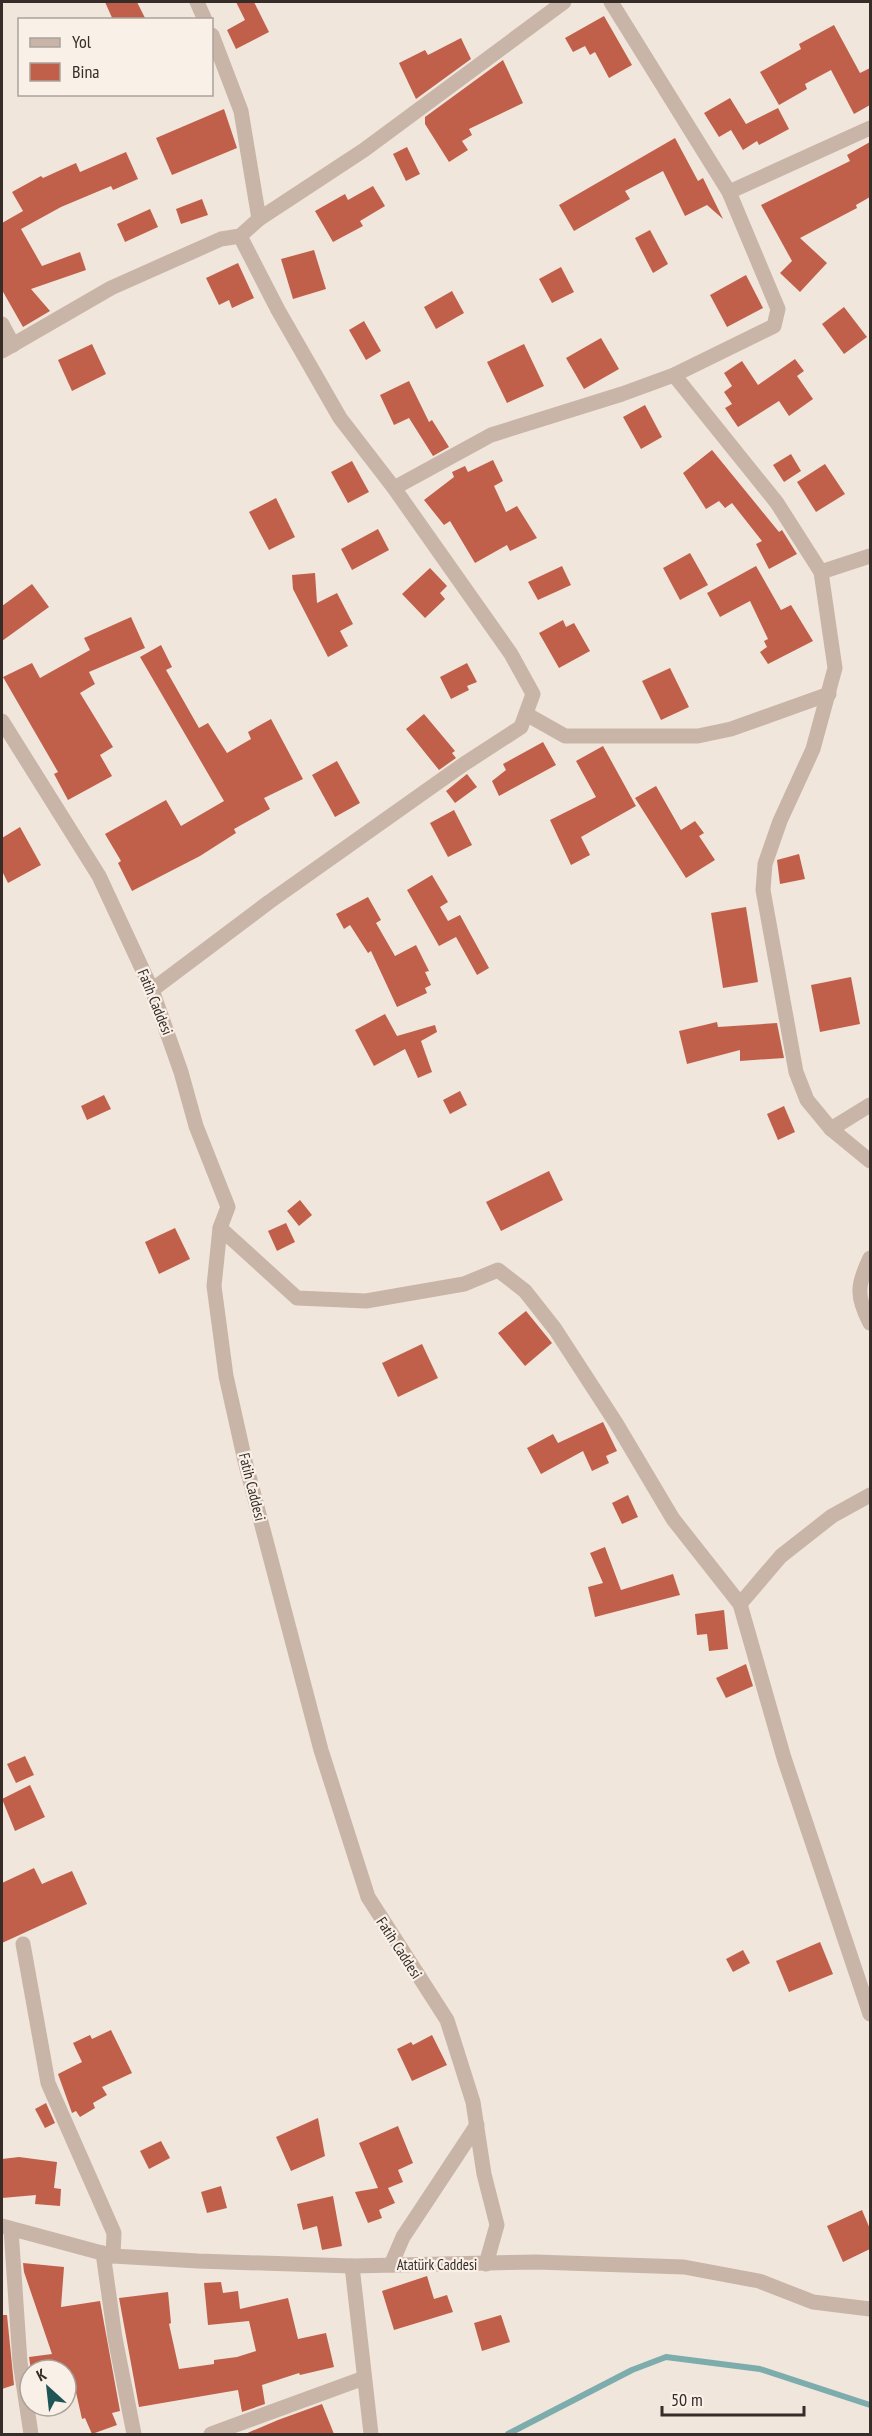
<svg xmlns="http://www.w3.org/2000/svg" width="872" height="2436" font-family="'PT Sans Narrow',sans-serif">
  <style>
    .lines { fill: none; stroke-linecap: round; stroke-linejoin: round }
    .stream { stroke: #7cadac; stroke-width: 6 }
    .building { fill: #c1604a }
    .minor { stroke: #c9b5a8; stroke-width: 15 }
    .labels { text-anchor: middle; stroke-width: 4.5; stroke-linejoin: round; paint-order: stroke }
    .street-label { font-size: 15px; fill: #362c28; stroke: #f9f0e8 }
  </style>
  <rect width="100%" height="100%" fill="#f1e6dc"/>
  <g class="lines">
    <path class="stream" d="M508 2434 632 2370 666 2357 760 2369 870 2405"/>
  </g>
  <g class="building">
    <path d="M105 2H137L146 20H113Z"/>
    <path d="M236 2H254L269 32 236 49 227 30 245 20Z"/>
    <path d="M604 16 632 65 609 78 595 52 590 55 585 46 573 52 565 38Z"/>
    <path d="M834 25 860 73 870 68V105L854 114 831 70 805 84 807 89 779 105 760 72 801 49 799 44Z"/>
    <path d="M461 38 471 59 416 99 399 63 425 50 428 55Z"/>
    <path d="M503 60 523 103 469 129 472 135 462 141 468 150 449 162 425 124V117Z"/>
    <path d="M730 98 746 124 778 108 789 129 759 145 757 141 743 150 731 130 719 137 704 113Z"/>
    <path d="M224 109 237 148 172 175 156 138Z"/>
    <path d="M675 138 698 181 703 178 723 219 707 205 685 216 663 171 625 191 630 199 574 231 559 205Z"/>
    <path d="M870 142V197L856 205 857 208 800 238 827 263 800 292 780 273 792 261 761 205 850 161 847 155Z"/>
    <path d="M407 147 420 174 406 181 393 154Z"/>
    <path d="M126 152 138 179 113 190 111 186 61 207 21 229 42 266 80 252 86 270 31 289 50 311 23 327 2 290V223L23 211 12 192 41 176 43 178 76 163 80 172Z"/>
    <path d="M373 186 385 206 360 221 363 226 333 242 315 211 345 194 348 200Z"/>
    <path d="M202 199 208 215 181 224 176 209Z"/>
    <path d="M150 209 158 227 125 242 117 224Z"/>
    <path d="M650 230 668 264 653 273 635 238Z"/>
    <path d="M314 250 326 289 293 299 281 259Z"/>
    <path d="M238 263 254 298 232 308 229 300 219 305 206 278Z"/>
    <path d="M561 267 574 292 552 303 539 279Z"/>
    <path d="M746 275 763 308 727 327 710 295Z"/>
    <path d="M452 291 464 313 436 329 424 307Z"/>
    <path d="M844 307 867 337 844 354 822 324Z"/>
    <path d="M364 321 381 351 366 360 349 330Z"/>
    <path d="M601 338 619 369 584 389 566 358Z"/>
    <path d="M92 344 106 374 72 391 58 360Z"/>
    <path d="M524 344 544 386 507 403 487 362Z"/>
    <path d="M795 359 804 371 797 376 813 399 789 416 779 401 738 427 725 408 732 404 724 392 732 386 724 373 742 361 758 385Z"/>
    <path d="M409 381 429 422 432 420 449 447 433 456 409 418 394 425 380 395Z"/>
    <path d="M645 405 662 437 641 449 623 417Z"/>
    <path d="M712 450 779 532 782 530 797 554 769 569 756 544 762 541 732 503 725 508 719 501 706 509 683 473Z"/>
    <path d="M791 454 801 471 784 482 773 465Z"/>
    <path d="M493 460 503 481 494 486 506 512 517 506 537 538 510 551 507 545 475 563 450 521 444 525 424 500 454 477 452 472 465 466 468 472Z"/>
    <path d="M352 461 369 492 348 503 331 472Z"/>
    <path d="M825 464 845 494 816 512 797 482Z"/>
    <path d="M276 498 295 537 269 550 249 512Z"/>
    <path d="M378 529 389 550 352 570 341 549Z"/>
    <path d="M690 553 708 585 680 600 663 568Z"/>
    <path d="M562 566 571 585 538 600 528 582Z"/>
    <path d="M756 566 781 610 791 605 813 641 768 664 760 652 767 647 764 641 768 639 750 601 720 617 707 593Z"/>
    <path d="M430 568 447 586 440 593 445 599 425 618 402 594Z"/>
    <path d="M315 573 317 603 337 593 353 624 340 631 348 646 328 657 293 589 292 575Z"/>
    <path d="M32 584 49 607 2 641V606Z"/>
    <path d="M131 617 145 648 89 672 95 684 80 693 113 747 100 755 112 776 68 800 54 774 58 772 3 677 32 663 40 678 90 650 84 638Z"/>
    <path d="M563 620 566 627 574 623 590 651 559 668 539 633Z"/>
    <path d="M161 645 172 667 166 670 199 728 208 723 227 753 251 739 248 732 271 719 303 779 264 798 270 809 234 829 236 833 200 856 132 891 118 863 121 861 105 834 166 800 181 826 224 801 140 657Z"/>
    <path d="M467 663 477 682 467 686 469 690 451 699 440 677Z"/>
    <path d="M670 668 689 707 661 720 642 681Z"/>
    <path d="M424 714 455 751 452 753 456 758 439 770 406 729Z"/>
    <path d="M543 742 556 765 499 796 492 781 506 770 503 764Z"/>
    <path d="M603 746 636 806 581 837 590 855 571 865 550 820 596 797 576 761Z"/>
    <path d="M337 761 360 803 335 817 312 775Z"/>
    <path d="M467 774 477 787 455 803 446 791Z"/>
    <path d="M656 786 681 830 695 821 704 833 699 836 715 860 686 878 635 798Z"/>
    <path d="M454 810 472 845 448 857 430 823Z"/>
    <path d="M20 827 41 865 8 883 2 871V838Z"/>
    <path d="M799 854 805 879 780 884 777 860Z"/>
    <path d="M432 875 448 902 440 907 448 921 460 915 489 968 477 975 456 937 439 946 407 890Z"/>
    <path d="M368 897 381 920 376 923 395 956 416 945 429 971 425 972 431 985 425 988 427 993 397 1007 371 951 368 953 350 925 344 929 336 914Z"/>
    <path d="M746 907 758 982 723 988 711 913Z"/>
    <path d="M851 977 860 1024 820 1032 811 985Z"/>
    <path d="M385 1014 397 1036 435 1025 437 1032 421 1041 432 1072 418 1078 405 1049 374 1066 355 1030Z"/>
    <path d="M717 1022 718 1027 777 1023 784 1058 740 1061V1050L687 1064 679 1031Z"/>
    <path d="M460 1091 467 1105 450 1114 443 1100Z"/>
    <path d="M104 1095 111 1109 87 1120 81 1106Z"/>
    <path d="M784 1106 795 1132 778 1140 767 1114Z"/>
    <path d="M549 1171 563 1200 501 1231 486 1202Z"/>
    <path d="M300 1200 312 1215 299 1226 287 1211Z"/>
    <path d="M286 1223 295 1242 277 1251 268 1231Z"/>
    <path d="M175 1228 190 1259 159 1274 145 1242Z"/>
    <path d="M526 1311 552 1343 525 1366 498 1333Z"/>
    <path d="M422 1344 438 1378 398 1397 382 1363Z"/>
    <path d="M603 1422 617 1451 606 1456 609 1463 592 1471 583 1451 541 1474 527 1448 553 1434 558 1443Z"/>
    <path d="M628 1495 638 1517 622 1524 612 1503Z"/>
    <path d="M605 1547 621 1590 673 1574 680 1595 595 1617 588 1587 603 1583 590 1553Z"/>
    <path d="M724 1610 728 1649 709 1651 707 1634 697 1635 695 1614Z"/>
    <path d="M746 1664 753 1686 726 1698 716 1678Z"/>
    <path d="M25 1756 34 1775 16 1783 7 1764Z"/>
    <path d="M30 1785 45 1817 15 1831 2 1799Z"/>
    <path d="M34 1868 42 1884 72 1871 87 1904 2 1943V1883Z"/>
    <path d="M820 1942 833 1974 789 1992 776 1961Z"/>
    <path d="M743 1950 750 1963 733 1972 726 1959Z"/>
    <path d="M111 2030 132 2073 102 2087 107 2095 93 2103 95 2108 80 2117 76 2111 72 2113 58 2074 82 2062 73 2043 90 2035 92 2039Z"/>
    <path d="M432 2035 447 2065 412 2081 397 2049 411 2042 413 2045Z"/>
    <path d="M46 2103 55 2123 45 2128 35 2109Z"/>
    <path d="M318 2118 325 2156 291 2171 276 2137Z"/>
    <path d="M398 2126 413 2163 398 2170 403 2182 388 2188 395 2203 379 2210 382 2218 368 2223 355 2192 378 2188 359 2143Z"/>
    <path d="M161 2141 170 2158 149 2169 140 2151Z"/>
    <path d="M19 2157 57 2162 54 2188 61 2189 60 2206 35 2204 36 2195 2 2198V2159Z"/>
    <path d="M221 2186 227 2208 207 2213 201 2192Z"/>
    <path d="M333 2196 342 2246 322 2250 317 2226 303 2230 297 2204Z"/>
    <path d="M862 2210 870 2229V2249L843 2262 827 2226Z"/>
    <path d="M23 2263 64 2267 61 2307 100 2301 120 2411 112 2413 117 2425 92 2434 85 2418 82 2419 73 2379 66 2381V2370H31L29 2357 52 2354 24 2272Z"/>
    <path d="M427 2276 434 2299 447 2295 453 2312 394 2330 382 2291Z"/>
    <path d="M221 2282 223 2293 238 2291 240 2309 288 2298 298 2339 326 2333 334 2367 300 2375 299 2373 262 2385 265 2404 242 2412 238 2390 139 2407 119 2298 168 2292 171 2323 169 2324 179 2369 214 2364V2360L237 2357 256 2351 249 2321 208 2325 204 2283Z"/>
    <path d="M2 2315H7L14 2385 2 2389Z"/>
    <path d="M501 2315 510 2342 482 2351 474 2323Z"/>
    <path d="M322 2404 334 2434H245L278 2420Z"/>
  </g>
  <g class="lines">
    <g class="minor">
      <path d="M197 2 205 20"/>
      <path d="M729 192 870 128"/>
      <path d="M259 219 364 150 564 2"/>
      <path d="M2 324 13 345"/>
      <path d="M2 351 111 288 221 239 240 236 259 219 241 111 212 35"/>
      <path d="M674 375 777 503 821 572 835 668 813 749 780 821 765 864 763 890 796 1072 807 1100 831 1129 870 1161"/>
      <path d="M394 488 491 435 622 394 674 375 774 326 778 309 729 192 611 2"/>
      <path d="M821 572 870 556"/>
      <path d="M526 714 565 736H698L731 729 829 694"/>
      <path d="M2 721 99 876 152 990 181 1072 196 1126 228 1207 220 1228 214 1286 226 1376 245 1461 321 1750 368 1897 447 2020 473 2102 484 2174 497 2225 486 2264"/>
      <path d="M152 990 269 902 464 764 521 727 533 694 511 654 394 488 340 418 278 310 240 236"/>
      <path d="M831 1129 870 1105"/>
      <path d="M220 1228 297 1298 366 1301 464 1284 498 1270 525 1291 555 1329 616 1423 673 1519 740 1604 784 1758 870 2014"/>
      <path d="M870 1258C857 1285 856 1296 870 1323"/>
      <path d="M740 1604 781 1556 832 1516 870 1495"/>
      <path d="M23 1944 48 2083 114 2233 113 2256"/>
      <path d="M2 2226 113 2256 198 2261 352 2266 536 2262 684 2267 759 2281 813 2302 870 2309"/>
      <path d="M11 2229 20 2362 31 2434"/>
      <path d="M103 2253 115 2338 134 2434"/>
      <path d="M391 2265 403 2237 477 2125"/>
      <path d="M352 2266 371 2434"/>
      <path d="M211 2434 364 2378"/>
    </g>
  </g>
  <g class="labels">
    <g class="street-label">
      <text transform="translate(155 1002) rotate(68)" y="5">Fatih Caddesi</text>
      <text transform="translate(252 1487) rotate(76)" y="5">Fatih Caddesi</text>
      <text transform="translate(399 1948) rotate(57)" y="5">Fatih Caddesi</text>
      <text x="437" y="2270">Atatürk Caddesi</text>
    </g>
  </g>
  <rect width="872" height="2436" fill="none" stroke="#362c28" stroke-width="6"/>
  <rect x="18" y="18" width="195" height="78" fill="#f9f0e8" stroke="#aba29b" stroke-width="1.5"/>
  <rect x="30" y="38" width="30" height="9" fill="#c9b5a8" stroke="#aba29b" stroke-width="1.5"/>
  <text x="72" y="48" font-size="18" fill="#362c28">Yol</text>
  <rect x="30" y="63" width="30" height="18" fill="#c1604a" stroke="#aba29b" stroke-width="1.5"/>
  <text x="72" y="78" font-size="18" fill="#362c28">Bina</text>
  <g transform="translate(48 2388) rotate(333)"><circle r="28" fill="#f9f0e8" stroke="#aba29b" stroke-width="1.5"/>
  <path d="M0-4.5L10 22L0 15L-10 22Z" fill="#1f5555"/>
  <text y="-9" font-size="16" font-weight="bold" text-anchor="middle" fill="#362c28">K</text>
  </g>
  <path d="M662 2406v9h142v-9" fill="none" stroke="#362c28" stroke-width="3"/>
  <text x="671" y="2406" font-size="18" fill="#362c28" stroke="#f9f0e8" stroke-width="4.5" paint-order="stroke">50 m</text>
</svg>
